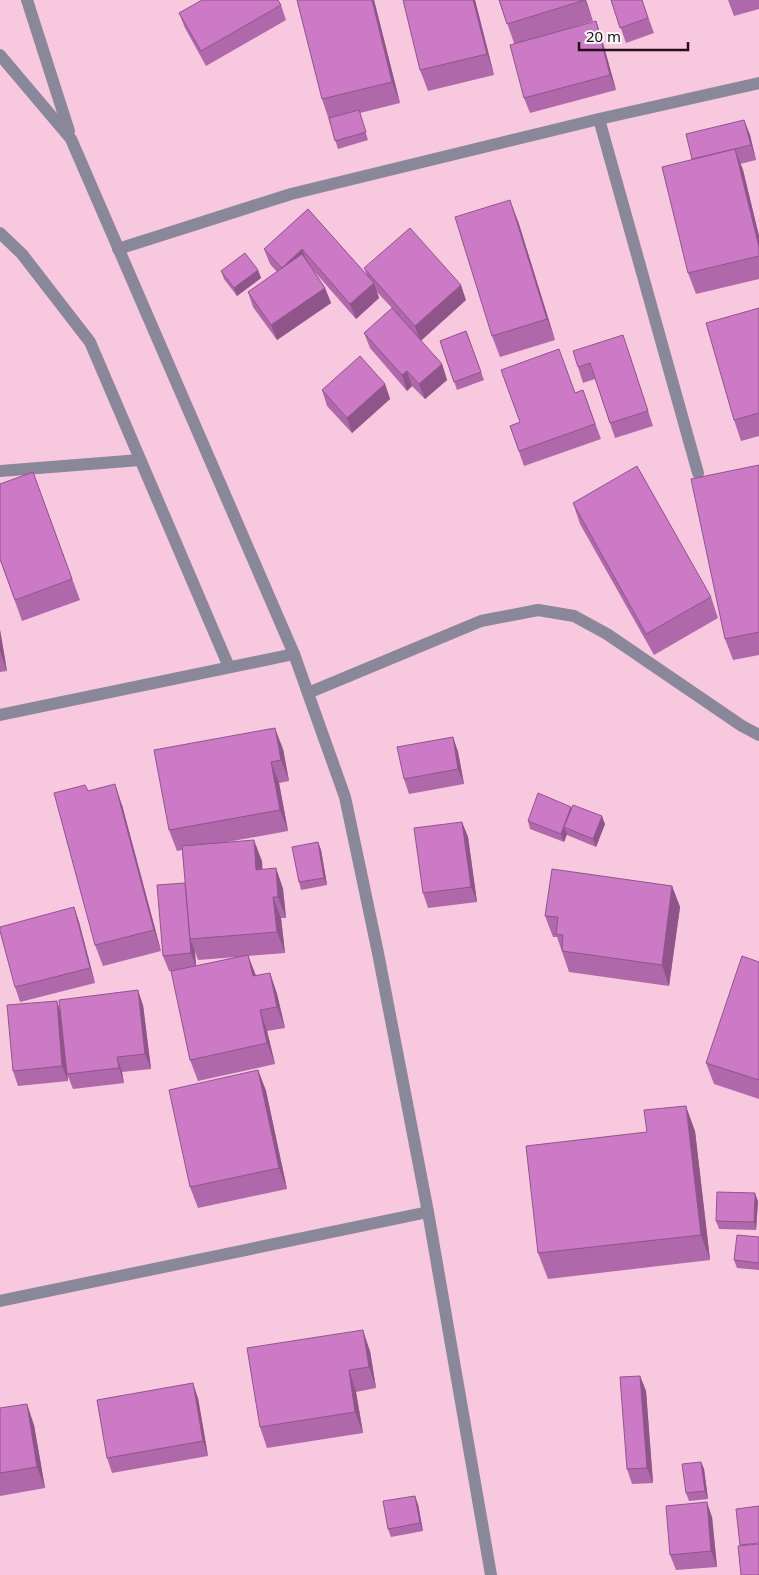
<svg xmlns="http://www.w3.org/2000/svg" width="759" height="1575" font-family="'Noto Sans',sans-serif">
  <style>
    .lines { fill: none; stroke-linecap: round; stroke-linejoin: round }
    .lane { stroke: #89879a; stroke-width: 12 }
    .street { stroke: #89879a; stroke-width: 12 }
    .wall { fill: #af68aa; fill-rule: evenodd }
    .shaded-wall { fill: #8f558b }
    .building { fill: #cc79c6; stroke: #8f558b }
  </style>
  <rect width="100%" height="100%" fill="#f7c8de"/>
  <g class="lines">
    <g class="lane">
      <path d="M0 233 22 254 90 342 229 667"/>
      <path d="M0 471 140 460"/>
      <path d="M308 693 481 621 538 610 574 616 607 634 742 726 759 735"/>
    </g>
    <g class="street">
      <path d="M27 0 69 131"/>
      <path d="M0 55 71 139 294 654 345 797 378 953 428 1212 491 1575"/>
      <path d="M599 119 698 473"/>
      <path d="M118 249 291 194 599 119 759 83"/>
      <path d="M0 715 294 654"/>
      <path d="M0 1301 428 1212"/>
    </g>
  </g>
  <g class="wall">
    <path d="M297 0H374L400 103 360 113 368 140 338 149 329 120 322 99Z"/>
    <path d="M475 0 494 75 428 91 420 70Z"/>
    <path d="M499 0H586L593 21 564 30 596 21 601 36 616 90 530 113 524 98 514 43Z"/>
    <path d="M611 0H642L654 33 626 43Z"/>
    <path d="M728 0H759V9L734 16Z"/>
    <path d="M281 5 286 20 206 66 185 28 179 13Z"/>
    <path d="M744 120 750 135 756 160 740 164 743 170 759 236V279L696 294 688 273 692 160Z"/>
    <path d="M308 209 367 275 364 268 466 300 421 341 442 364 447 380 425 399 412 386 407 391 370 348 364 333 392 308 377 292 379 298 356 319 313 270 325 288 331 303 277 340 253 307 248 292 277 272 270 264 264 249Z"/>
    <path d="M518 221 555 340 500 357 492 336Z"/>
    <path d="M258 270 261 278 237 296 224 279 221 271Z"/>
    <path d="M759 308V436L741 441 734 420Z"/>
    <path d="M466 331 484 380 457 390 440 341Z"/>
    <path d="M628 350 653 426 615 438 595 379 583 383 578 367Z"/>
    <path d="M385 384 390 399 352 433 327 406 322 390Z"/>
    <path d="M583 390 601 439 524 466 510 426 520 422 575 393Z"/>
    <path d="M759 465V655L733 660 725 639Z"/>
    <path d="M33 472 80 600 22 621 0 559Z"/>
    <path d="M573 503 711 597 718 618 654 655 580 524Z"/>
    <path d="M0 630 7 671 0 672Z"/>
    <path d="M453 737 458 752 464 784 409 794 404 779Z"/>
    <path d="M283 749 289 781 279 783 288 831 227 842 262 861V870L276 868 283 889 286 918H281L285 953 248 956 256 976 270 973 277 994 285 1028 267 1031 275 1064 198 1081 190 1060 174 971H169L163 956 186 886 182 850 177 851 169 830ZM195 951 198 960 237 957 196 966Z"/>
    <path d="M88 791 122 805 161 951 103 966 95 945Z"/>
    <path d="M572 808 605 824 596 847 567 835V834L564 842 530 829 528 821Z"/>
    <path d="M462 822 468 837 477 902 428 908 423 893Z"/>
    <path d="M318 842 321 850 327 885 301 890 299 882Z"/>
    <path d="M672 886 680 907 669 986 569 972 557 937H553L545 916Z"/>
    <path d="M74 907 79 922 95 983 20 1002 15 987Z"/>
    <path d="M759 962V1099L714 1084 706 1063Z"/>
    <path d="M143 1005 151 1069 122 1072 124 1083 73 1089 67 1074 66 1065 68 1081 18 1086 13 1071 60 1010Z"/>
    <path d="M258 1070 266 1091 287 1189 198 1208 190 1187Z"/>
    <path d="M695 1131 710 1260 548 1279 538 1253Z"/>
    <path d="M758 1201 756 1230 719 1229 716 1221Z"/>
    <path d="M759 1237V1270L737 1268 734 1260Z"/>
    <path d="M370 1351 376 1388 356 1392 363 1433 267 1448 260 1427Z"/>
    <path d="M640 1376 646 1391 653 1483 632 1484 627 1469Z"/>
    <path d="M198 1398 208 1456 112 1473 107 1458Z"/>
    <path d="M0 1408 34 1425 45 1488 0 1496Z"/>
    <path d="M701 1462 704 1469 708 1499 689 1501 686 1493Z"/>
    <path d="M418 1504 423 1531 391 1537 388 1529Z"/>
    <path d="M712 1517 717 1567 676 1570 670 1555Z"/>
  </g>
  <g class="shaded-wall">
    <path d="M372 0H374L400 103 392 82Z"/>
    <path d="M473 0H475L494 75 487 54Z"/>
    <path d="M585 0H586L593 21Z"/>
    <path d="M596 21 601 36 616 90 610 75Z"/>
    <path d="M744 120 750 135 756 160 751 145Z"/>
    <path d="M735 149 743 170 759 236V247Z"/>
    <path d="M510 200 518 221 555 340 547 319Z"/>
    <path d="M302 249 308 264 287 283 282 268Z"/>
    <path d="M258 270 261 278 237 296 234 288Z"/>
    <path d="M374 283 379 298 356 319 350 304Z"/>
    <path d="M461 285 466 300 420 341 415 326Z"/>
    <path d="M325 288 331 303 277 340 271 325Z"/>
    <path d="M442 364 447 380 425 399 419 384Z"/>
    <path d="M407 371 412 386 407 391 402 375Z"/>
    <path d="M385 384 390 399 352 433 347 418Z"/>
    <path d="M0 630 7 671 0 651Z"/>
    <path d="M275 728 283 749 289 781 281 760Z"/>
    <path d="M453 737 458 752 464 784 458 769Z"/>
    <path d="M271 762 279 783 288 831 280 810Z"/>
    <path d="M115 784 122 805 161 951 154 930Z"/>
    <path d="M571 807 574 815 564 827 567 834 564 842 561 834Z"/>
    <path d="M602 816 605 824 596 847 593 839Z"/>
    <path d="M462 822 468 837 477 902 471 887Z"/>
    <path d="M254 840 262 861 264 891 256 870Z"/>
    <path d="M318 842 321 850 327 885 324 878Z"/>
    <path d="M276 868 283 889 286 918 278 897Z"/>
    <path d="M185 883 190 899V939L195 951 196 968 191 953Z"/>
    <path d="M672 886 680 907 669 986 662 965Z"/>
    <path d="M273 897 281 918 285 953 277 932Z"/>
    <path d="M74 907 79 922 95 983 90 968Z"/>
    <path d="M248 955 256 976H253Z"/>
    <path d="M270 973 277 994 285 1028 277 1007Z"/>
    <path d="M138 990 143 1005 151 1069 145 1054Z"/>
    <path d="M57 1001 62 1016 68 1081 62 1066Z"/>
    <path d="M260 1010 267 1031 275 1064 267 1043Z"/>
    <path d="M117 1057 122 1072 124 1083 119 1068Z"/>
    <path d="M258 1070 266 1091 287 1189 279 1168Z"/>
    <path d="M686 1106 695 1131 710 1260 701 1235Z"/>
    <path d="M755 1193 758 1201 756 1230 754 1222Z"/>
    <path d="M363 1330 370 1351 376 1388 369 1367Z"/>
    <path d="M349 1370 356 1392 363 1433 355 1412Z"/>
    <path d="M640 1376 646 1391 653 1483 647 1468Z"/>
    <path d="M193 1383 198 1398 208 1456 203 1441Z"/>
    <path d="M27 1404 34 1425 45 1488 37 1467Z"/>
    <path d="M701 1462 704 1469 708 1499 705 1491Z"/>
    <path d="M415 1496 418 1504 423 1531 420 1523Z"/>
    <path d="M707 1502 712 1517 717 1567 711 1551Z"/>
  </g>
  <g class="building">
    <path d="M202 0H278L281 5 201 51 179 13Z"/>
    <path d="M297 0H372L392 82 322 99Z"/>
    <path d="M403 0H473L487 54 420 70Z"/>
    <path d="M499 0H585L507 24Z"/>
    <path d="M611 0H642L648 18 620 28Z"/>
    <path d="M596 21 610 75 524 98 510 45Z"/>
    <path d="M359 110 366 132 335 141 329 118Z"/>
    <path d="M744 120 751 145 692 159 686 134Z"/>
    <path d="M735 149 759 247V256L688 273 662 167Z"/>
    <path d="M510 200 547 319 492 336 455 217Z"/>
    <path d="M308 209 374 283 350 304 302 249 282 268 264 249Z"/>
    <path d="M410 228 461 285 415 326 364 268Z"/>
    <path d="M245 253 258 270 234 288 221 271Z"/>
    <path d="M302 254 325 288 271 325 248 292Z"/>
    <path d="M392 308 442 364 419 384 407 371 402 375 364 333Z"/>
    <path d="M759 308V413L734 420 706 323Z"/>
    <path d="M466 331 481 372 454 382 440 341Z"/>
    <path d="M623 335 648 411 610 423 590 363 578 367 573 351Z"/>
    <path d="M559 349 575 393 583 390 595 424 519 451 510 426 520 422 501 370Z"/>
    <path d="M360 356 385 384 347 418 322 390Z"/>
    <path d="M759 465V632L725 639 691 479Z"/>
    <path d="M637 466 711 597 646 634 573 503Z"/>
    <path d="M33 472 72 579 15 600 0 559V484Z"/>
    <path d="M275 728 281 760 271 762 280 810 169 830 154 750Z"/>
    <path d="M453 737 458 769 404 779 397 747Z"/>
    <path d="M115 784 154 930 95 945 54 793 85 785 88 791Z"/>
    <path d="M538 793 571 807 561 834 528 821Z"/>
    <path d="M573 805 602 816 593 839 564 827Z"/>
    <path d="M462 822 471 887 423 893 414 828Z"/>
    <path d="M254 840 256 870 276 868 278 897H273L277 932 190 939 182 846Z"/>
    <path d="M318 842 324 878 299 882 292 847Z"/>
    <path d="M552 869 672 886 662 965 562 951 563 935 556 934 558 917 545 916Z"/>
    <path d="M185 883 191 953 163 956 157 885Z"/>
    <path d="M74 907 90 968 15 987 0 931V927Z"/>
    <path d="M248 955 253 976 270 973 277 1007 260 1010 267 1043 190 1060 171 971Z"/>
    <path d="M742 956 759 962V1080L706 1063Z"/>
    <path d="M138 990 145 1054 117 1057 119 1068 67 1074 59 1000Z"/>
    <path d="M57 1001 62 1066 13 1071 7 1005Z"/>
    <path d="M258 1070 279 1168 190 1187 169 1090Z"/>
    <path d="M686 1106 701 1235 538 1253 526 1146 647 1132 644 1110Z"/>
    <path d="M717 1192 755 1193 754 1222 716 1221Z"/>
    <path d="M737 1235 759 1237V1263L734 1260Z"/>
    <path d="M363 1330 369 1367 349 1370 355 1412 260 1427 247 1348Z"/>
    <path d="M640 1376 647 1468 627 1469 620 1377Z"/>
    <path d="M193 1383 203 1441 107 1458 97 1400Z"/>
    <path d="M27 1404 37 1467 0 1473V1408Z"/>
    <path d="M701 1462 705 1491 686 1493 682 1464Z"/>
    <path d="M415 1496 420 1523 388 1529 383 1501Z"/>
    <path d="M707 1502 711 1551 670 1555 666 1506Z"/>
    <path d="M759 1506V1543L740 1545 736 1509Z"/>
    <path d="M759 1544V1575H741L738 1546Z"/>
  </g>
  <path d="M579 42v8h109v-8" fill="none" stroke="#201118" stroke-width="2.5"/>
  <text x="586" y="42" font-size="15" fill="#201118" stroke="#fcf7f9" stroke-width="4" paint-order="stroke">20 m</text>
</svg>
